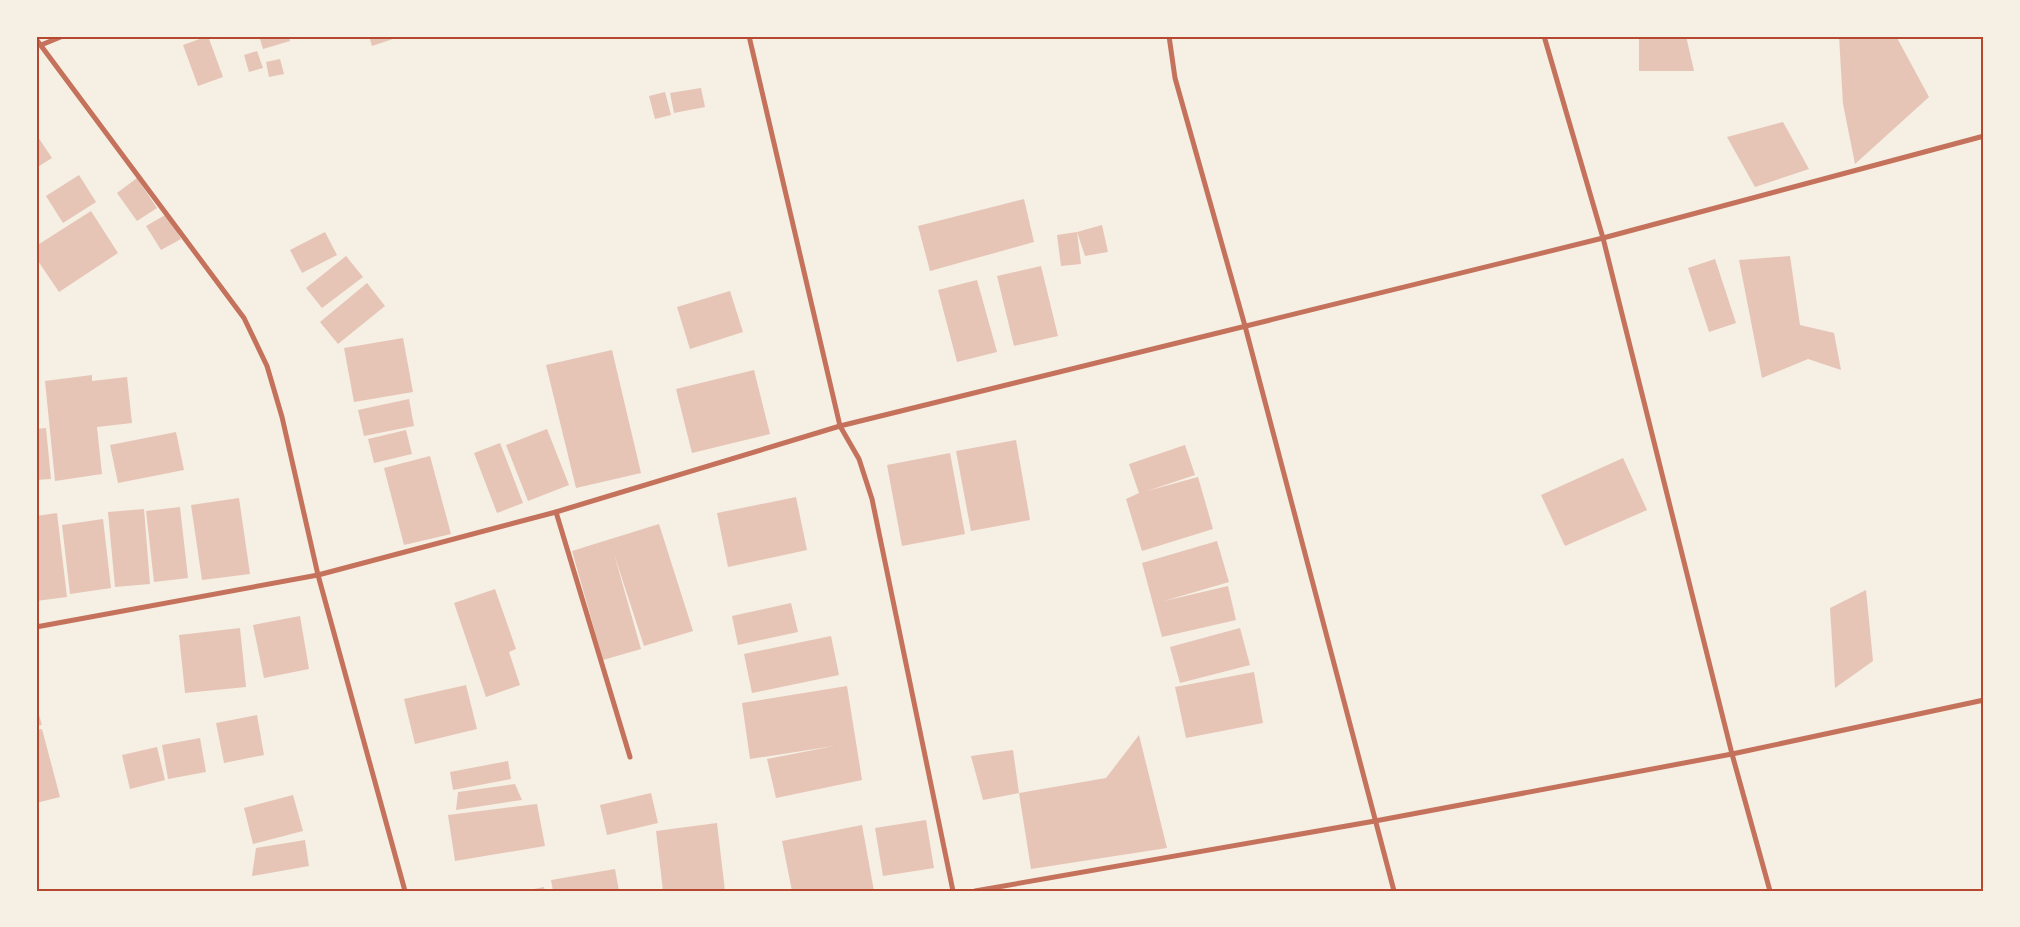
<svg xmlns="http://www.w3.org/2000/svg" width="2020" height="927" font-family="Figtree,sans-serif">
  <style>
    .building { fill: #e6c5b7 }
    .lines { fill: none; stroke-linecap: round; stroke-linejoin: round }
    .minor { stroke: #c5725c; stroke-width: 5 }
    .neatline { fill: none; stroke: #b5482f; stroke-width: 2 }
  </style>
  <rect width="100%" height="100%" fill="#f6efe4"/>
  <g class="building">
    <path d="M208 36 223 77 198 86 183 45Z"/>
    <path d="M259 36H289L290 41 263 49Z"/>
    <path d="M369 36H399V37L372 46Z"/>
    <path d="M1639 36H1686L1694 71H1639Z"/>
    <path d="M1839 36H1896L1929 97 1855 164 1843 104Z"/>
    <path d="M257 51 263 68 249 72 244 55Z"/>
    <path d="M280 59 284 74 269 77 266 62Z"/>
    <path d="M701 88 705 107 674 113 670 93Z"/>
    <path d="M665 92 671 115 655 119 649 96Z"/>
    <path d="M1783 122 1809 169 1755 187 1727 137Z"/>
    <path d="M36 134 52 158 36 168Z"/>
    <path d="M79 175 96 202 63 223 46 196Z"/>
    <path d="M137 178 157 208 137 221 117 193Z"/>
    <path d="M1024 199 1034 242 930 271 918 226Z"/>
    <path d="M91 211 118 253 59 292 36 258V246Z"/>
    <path d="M167 214 181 239 161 250 146 226Z"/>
    <path d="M1102 225 1108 252 1085 256 1077 232 1081 264 1061 266 1057 235 1077 232Z"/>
    <path d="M325 232 337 255 302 273 290 250Z"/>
    <path d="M346 256 363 277 322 308 306 288Z"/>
    <path d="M1790 256 1800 325 1834 333 1841 370 1808 359 1762 378 1739 260Z"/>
    <path d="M1715 259 1736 323 1709 332 1688 268Z"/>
    <path d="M1041 266 1058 336 1014 346 997 276Z"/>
    <path d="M977 280 997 352 957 362 938 290Z"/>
    <path d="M367 283 385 306 338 344 320 322Z"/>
    <path d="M730 291 743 332 690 349 677 307Z"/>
    <path d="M403 338 413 392 354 402 344 348Z"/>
    <path d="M612 350 641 473 576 488 546 365Z"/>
    <path d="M754 370 770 434 692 453 676 389Z"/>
    <path d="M92 375V381L127 377 132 423 97 427 102 474 55 481 45 381Z"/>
    <path d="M409 399 414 426 364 436 358 410Z"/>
    <path d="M46 428 51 479 36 480V429Z"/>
    <path d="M547 429 569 485 528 501 506 445Z"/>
    <path d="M406 430 412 454 374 463 368 439Z"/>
    <path d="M176 432 184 470 118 483 110 445Z"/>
    <path d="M1016 440 1030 520 971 531 956 451Z"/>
    <path d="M500 443 523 503 497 513 474 453Z"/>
    <path d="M1185 445 1195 475 1147 491 1198 477 1213 529 1142 551 1126 499 1139 493 1129 464Z"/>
    <path d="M950 453 965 534 902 546 887 465Z"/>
    <path d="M430 456 451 534 404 545 384 468Z"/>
    <path d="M1623 458 1647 510 1565 546 1541 495Z"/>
    <path d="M796 497 807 550 728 567 717 513Z"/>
    <path d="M239 498 250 574 202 580 191 505Z"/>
    <path d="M180 507 188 578 154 582 146 511Z"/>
    <path d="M144 509 150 584 115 587 108 512Z"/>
    <path d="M57 513 67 597 36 601V516Z"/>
    <path d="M103 519 111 588 70 594 62 525Z"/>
    <path d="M659 524 693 631 644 646 614 554 641 649 603 660 572 551Z"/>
    <path d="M1217 541 1229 582 1164 601 1228 586 1236 620 1162 637 1142 563Z"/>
    <path d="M495 589 516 649 509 652 520 685 486 697 454 603Z"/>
    <path d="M1866 590 1873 661 1835 688 1830 608Z"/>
    <path d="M791 603 798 632 738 645 732 616Z"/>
    <path d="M300 616 309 669 264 678 253 625Z"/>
    <path d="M240 628 246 687 185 693 179 635Z"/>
    <path d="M1240 628 1250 665 1180 683 1170 647Z"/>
    <path d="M831 636 839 675 752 693 744 654Z"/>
    <path d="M1254 672 1263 723 1186 738 1175 687Z"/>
    <path d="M466 685 477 729 415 744 404 699Z"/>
    <path d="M847 686 862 780 776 798 767 759 834 746 750 759 742 703Z"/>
    <path d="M36 705 42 725 36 726Z"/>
    <path d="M257 715 264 755 224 763 216 723Z"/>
    <path d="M42 729 60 797 36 803V730Z"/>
    <path d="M1139 735 1167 848 1031 869 1019 793 983 800 971 756 1013 750 1019 793 1106 778Z"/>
    <path d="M200 738 206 772 168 779 162 745Z"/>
    <path d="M157 747 165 780 130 789 122 755Z"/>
    <path d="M508 761 511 779 453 790 450 772Z"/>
    <path d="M515 784 522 800 456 810 458 792Z"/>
    <path d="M651 793 658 823 607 835 600 805Z"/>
    <path d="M293 795 303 831 253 844 244 808Z"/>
    <path d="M537 804 545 846 455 861 448 815Z"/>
    <path d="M926 820 934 868 883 876 875 828Z"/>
    <path d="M717 823 725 891H663L656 831Z"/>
    <path d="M862 825 874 891H792L782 841Z"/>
    <path d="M305 840 309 866 252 876 256 848Z"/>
    <path d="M615 869 619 891H553L551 880Z"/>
    <path d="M544 887 545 891H529V890Z"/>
  </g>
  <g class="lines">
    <g class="minor">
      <path d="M749 36 840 426 859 459 872 499 953 891"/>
      <path d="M1169 36 1175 78 1245 326 1394 891"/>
      <path d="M1544 36 1603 238 1732 754 1770 891"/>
      <path d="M36 39 244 318 267 366 282 417 318 575 405 891"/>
      <path d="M41 45 63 36"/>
      <path d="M556 512 630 757"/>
      <path d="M36 627 318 575 556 512 840 426 1603 238 1984 136"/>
      <path d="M975 891 1375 821 1732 754 1984 700"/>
    </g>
  </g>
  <rect width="2020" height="927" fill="none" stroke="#f6efe4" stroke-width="75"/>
  <rect x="38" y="38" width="1944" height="852" class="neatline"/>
</svg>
